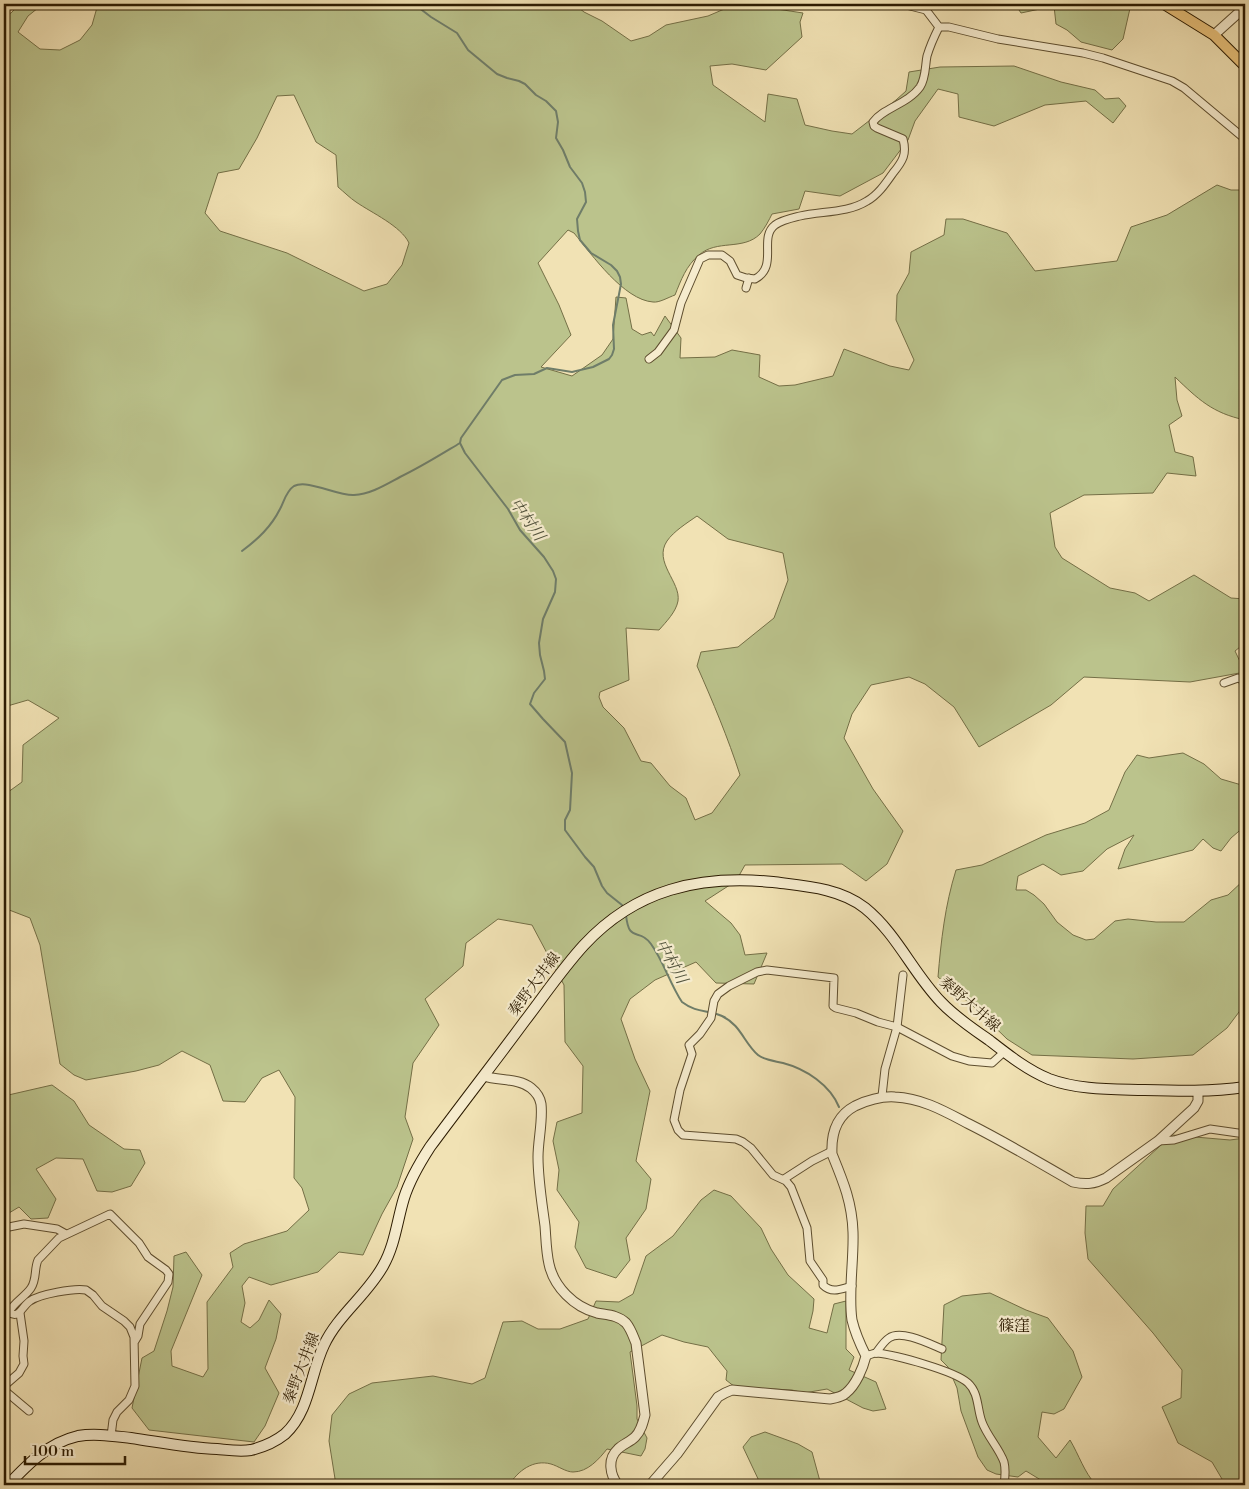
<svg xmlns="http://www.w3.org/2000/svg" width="1249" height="1489" font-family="'Libre Bodoni','Noto Serif JP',serif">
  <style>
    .green { fill: #bbc38c; stroke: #746f46; fill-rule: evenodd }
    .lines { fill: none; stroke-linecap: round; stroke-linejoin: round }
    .stream { stroke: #6f7d69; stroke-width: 2 }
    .minor-casing { stroke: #5d4d2e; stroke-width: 9 }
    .tertiary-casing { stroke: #5d4d2e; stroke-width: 11 }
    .secondary-casing { stroke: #2c1b01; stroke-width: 12 }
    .primary-casing { stroke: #2c1b01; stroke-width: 12 }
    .minor { stroke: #f6ecce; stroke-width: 7 }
    .tertiary { stroke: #f6ecce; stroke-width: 9 }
    .secondary { stroke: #f6ecce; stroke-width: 10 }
    .primary { stroke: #e8c17a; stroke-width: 10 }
    .labels { text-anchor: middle; stroke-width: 4.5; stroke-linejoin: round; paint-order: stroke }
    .street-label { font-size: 15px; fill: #2c1b01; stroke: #f6ecce }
    .water-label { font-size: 16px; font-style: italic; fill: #53543e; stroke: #f6ecce }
    .neighbourhood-label { font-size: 16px; fill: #2c1b01; stroke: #f6ecce }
  </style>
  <rect width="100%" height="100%" fill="#f1e2b4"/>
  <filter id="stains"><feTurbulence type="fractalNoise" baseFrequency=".004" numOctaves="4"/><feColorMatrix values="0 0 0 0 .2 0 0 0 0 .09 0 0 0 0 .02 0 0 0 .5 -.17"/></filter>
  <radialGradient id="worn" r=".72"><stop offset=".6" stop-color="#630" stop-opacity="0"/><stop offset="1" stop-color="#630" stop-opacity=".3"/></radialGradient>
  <g class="green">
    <path d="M20 4H43L28 16 18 32 40 49 60 50 80 40 92 25 98 4H574L584 12 602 21 631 41 649 36 666 25 708 16 736 4H744L803 13 800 22 802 37 766 70 732 64 710 66 713 85 765 122 768 94 797 99 805 125 832 131 852 134 896 100 906 91 909 72 940 67 1014 66 1061 82 1095 90 1105 99 1119 98 1126 106 1113 123 1086 101 1045 105 994 126 959 117 958 94 938 89 915 121 908 140 883 173 840 196 805 191 799 209 772 214C769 220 765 228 760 234 743 251 717 239 699 255 686 266 681 280 675 295 669 297 659 303 653 302 624 300 592 255 574 233L568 230 538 263 559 305 571 335 541 367 572 376 602 355 613 339 616 297 626 298 632 329 642 335 651 332 654 336 665 316 681 338 680 358 715 357 732 350 760 355 759 377 779 386 795 385 833 376 844 349 890 366 909 370 914 360 896 320 897 295 909 273 911 252 944 235 946 219H963L1007 233 1035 271 1117 261 1131 227 1167 215 1217 185 1231 190H1245V420C1212 413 1198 399 1175 377L1177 400 1182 416 1169 425 1175 452 1193 457 1196 476 1167 473 1153 493 1084 495 1050 513 1055 547 1062 558 1110 588 1135 593 1149 601 1194 575 1231 598 1245 599V643L1235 651 1245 672 1190 682 1084 677 1051 705 979 747 954 707 925 684 909 677 871 685 852 714 844 738 873 789 903 831 887 864 866 881 842 864 745 865 736 881 705 901 731 923 740 935 745 955 767 953 754 984 716 983 696 962 655 980 630 999 621 1019 635 1059 650 1091 636 1161 651 1179 646 1209 626 1238 630 1260 616 1278 586 1268 575 1247 579 1222 557 1190 559 1170 553 1141 557 1122 582 1113 583 1066 565 1042 564 985 532 925 498 919 466 943 463 966 425 999 439 1025 413 1063 405 1117 413 1139 397 1187 382 1214 363 1255 339 1252 318 1272 271 1285 249 1277 242 1286 245 1303 241 1322 250 1328 259 1320 269 1300 281 1314 276 1339 265 1368 279 1393 265 1426 254 1442 149 1430 132 1408 142 1358 154 1351 167 1311 173 1287 174 1256 186 1252 202 1275 171 1351 172 1366 203 1377 208 1369 207 1302 233 1267 230 1253 244 1244 287 1231 309 1210 302 1188 294 1178 295 1097 279 1070 262 1078 245 1102 223 1101 210 1065 182 1051 159 1065 136 1071 86 1080 74 1075 60 1064 40 945 30 918 4 908V795L22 782 23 745 59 718 28 700 4 707V16L11 13ZM294 95 316 142 336 155 338 187C344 192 350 198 356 202 372 213 401 226 409 243L402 265 387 284 364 291 287 253 220 231 205 213 218 173 239 169 257 138 277 96ZM697 516 728 539 783 553 788 580 774 618 738 647 701 652 697 666C713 702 728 738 740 775L712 813 695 820 686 798 670 786 651 763 641 761 624 728 603 707 599 697 600 692 629 680 626 628 659 630C666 622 676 612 678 601 681 582 653 562 667 541 674 531 687 523 697 516Z"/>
    <path d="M1015 4H1131L1123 39 1112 50 1081 42 1067 30 1056 24 1054 6 1021 13Z"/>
    <path d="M1183 753 1204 764 1221 779 1245 786V826L1231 838 1221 851 1213 848 1203 839 1193 850 1118 869 1125 849 1134 835 1107 849 1083 871 1061 875 1043 864 1018 876 1016 890H1026L1034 895 1044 904 1057 922 1073 935 1086 940 1094 939 1115 921 1128 919 1156 922H1184L1211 900 1228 895 1245 879V1004L1227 1028 1193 1055 1133 1059 1032 1055 1007 1039 973 1006 938 977C941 941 945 905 956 870L982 865 1046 835 1085 823 1109 810 1125 772 1137 755 1149 758Z"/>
    <path d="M52 1085 74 1101 89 1125 124 1149 140 1150 145 1163 131 1186 112 1192 97 1191 83 1159 56 1158 36 1169 56 1199 48 1218 31 1219 19 1207 4 1216V1096Z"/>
    <path d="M1172 1135 1230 1140 1245 1138V1485H1218L1222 1479 1212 1462 1178 1443 1162 1407 1181 1398 1182 1370 1153 1333 1088 1259 1085 1233 1086 1206H1103L1113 1189Z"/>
    <path d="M714 1190 731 1196 761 1228 771 1249 788 1275 814 1299 813 1311 809 1328 827 1333 834 1304 846 1301V1349L854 1357 849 1370 876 1382 886 1409 873 1411 863 1408 827 1389 804 1393 792 1390 735 1387 726 1380 727 1371 708 1347 684 1342 662 1335 630 1352 637 1406V1419L647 1438 645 1449 641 1456 607 1449C599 1459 588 1472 573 1472 566 1472 558 1466 551 1464 533 1459 518 1471 509 1485H336L329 1441 332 1415 349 1394 372 1383 433 1376 472 1384 485 1378 503 1322 522 1321 538 1329H560L588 1319 596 1301 619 1302 633 1294 646 1256 673 1236 701 1200Z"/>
    <path d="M990 1293 1026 1310 1048 1318 1073 1351 1082 1377 1064 1409 1054 1414 1042 1412 1038 1437 1056 1458 1070 1440C1079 1455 1084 1472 1096 1485H1049L1026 1471 1018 1477 996 1474 987 1470 978 1457 961 1411 957 1388 948 1367 941 1360 944 1305 962 1296Z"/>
    <path d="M765 1432 798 1444 812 1452 821 1485H760V1483L743 1447 751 1437Z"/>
  </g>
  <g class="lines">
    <g class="stream">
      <path d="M414 4 431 17 457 33 468 50 497 74 507 78 519 81 525 84 536 95 546 101 556 111 558 122 556 138 563 150 570 167 582 183 585 192 586 202 577 219 578 231 580 240 591 253 611 265 617 271 620 277 621 284 613 325 614 349 612 355 609 359 593 367 572 372 547 368 534 374 515 375 502 380 461 438 460 443 465 453 508 509 520 530 544 557 553 571 556 579 555 592 543 619 539 643 540 655 544 671 545 679 534 693 530 704 543 719 565 742 572 773 570 810 565 820V830L585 857 594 867 602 886 607 893 622 905 623 908"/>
      <path d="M242 551C258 539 271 527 280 509 284 502 286 491 294 486 308 479 337 496 354 495 371 494 385 485 400 477 421 467 440 455 460 443"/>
      <path d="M626 915C629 944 639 927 651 944 664 962 670 984 682 1002 698 1014 707 1009 722 1016 741 1025 744 1043 758 1055 764 1060 775 1061 783 1063 806 1069 830 1085 839 1107"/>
    </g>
    <g class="minor-casing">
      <g id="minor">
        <path d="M902 4 926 10 939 27H949L998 39 1083 53 1103 58 1172 81 1184 88 1245 139"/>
        <path d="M746 288 749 278"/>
        <path d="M649 359 658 352 674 330 681 303 700 259 708 255H722L730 261 737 275 746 278 755 279C779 266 758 238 775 225 782 220 792 218 800 216 822 211 848 213 867 201 878 195 886 183 893 173 903 161 907 154 903 139L877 128 874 126 873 122C883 108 908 104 920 87 926 78 925 66 927 56 930 46 934 37 939 27"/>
        <path d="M1224 683 1238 678 1245 681"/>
        <path d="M882 1096 885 1069 897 1027 903 975"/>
        <path d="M1158 1141 1174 1140 1210 1129 1245 1134"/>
        <path d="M784 1179 812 1161 832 1151"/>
        <path d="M4 1228 24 1224 57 1229 66 1234"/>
        <path d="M852 1286C841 1289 832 1294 823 1285V1280L810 1261 807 1228 791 1187 786 1181 773 1175 751 1148 743 1142 736 1139 683 1135 678 1130 674 1120 680 1090 692 1054 689 1045 700 1034 711 1018 714 1001 718 994 729 986 757 972 767 970 834 978 833 1006 836 1008 856 1013 878 1022 897 1027 952 1056 969 1061 992 1063 1004 1052"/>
        <path d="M876 1353C879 1349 884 1341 889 1338 901 1329 930 1344 942 1349"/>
        <path d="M866 1356C870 1355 873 1353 877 1353 896 1355 955 1371 968 1383 979 1393 977 1409 982 1422 987 1436 999 1448 1004 1462 1006 1470 1005 1478 1004 1485"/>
        <path d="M4 1386 19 1373 24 1364 23 1356 24 1341 20 1313"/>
        <path d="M4 1390 29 1411"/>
        <path d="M111 1436 113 1420 117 1412 129 1400 135 1386 134 1337 130 1327 124 1321 102 1306 93 1295 86 1290C74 1288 40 1294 30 1301 22 1306 19 1320 9 1312 14 1302 25 1297 31 1288 37 1279 34 1269 38 1260L59 1238 110 1214 139 1243 148 1257 166 1270 169 1274 168 1282 140 1324 138 1336 135 1341"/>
      </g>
    </g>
    <g class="tertiary-casing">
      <g id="tertiary">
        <path d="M1214 35 1245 7"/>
        <path d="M484 1076C499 1081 519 1078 531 1088 536 1092 540 1098 541 1104 543 1121 538 1140 538 1157 538 1180 542 1203 545 1226 546 1238 546 1251 549 1264 554 1287 574 1307 597 1313 607 1315 618 1315 626 1323 631 1329 633 1336 636 1343L645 1415C643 1423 641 1431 635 1437 630 1442 623 1444 618 1449 607 1459 610 1475 618 1485"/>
        <path d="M4 1316 9 1312"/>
        <path d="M650 1485 677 1454 718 1397 725 1393 732 1390 830 1399C836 1398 842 1397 846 1393 856 1385 863 1368 866 1356 860 1344 855 1333 852 1320 848 1294 854 1260 853 1232 852 1202 843 1181 832 1154 831 1134 836 1116 855 1106 868 1100 880 1096 895 1097 922 1098 946 1112 969 1124 1005 1142 1038 1162 1073 1182 1086 1185 1094 1184 1106 1178L1158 1141 1194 1108 1198 1101V1092"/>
      </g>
    </g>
    <g class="secondary-casing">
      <path id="secondary" d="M8 1485C28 1464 48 1443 78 1436 95 1433 113 1436 131 1438 159 1442 188 1448 217 1449 228 1450 240 1452 251 1450 263 1447 275 1442 285 1434 310 1411 310 1374 324 1345 338 1315 367 1295 383 1266 395 1245 397 1221 404 1198 410 1179 419 1164 430 1147 461 1105 493 1064 524 1022 544 996 562 969 584 945 636 889 699 875 773 882 804 886 840 888 865 908 897 934 913 973 941 1002 955 1017 973 1029 989 1040 1007 1054 1027 1070 1049 1079 1078 1090 1112 1089 1144 1090 1178 1091 1211 1092 1245 1087"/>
    </g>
    <g class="primary-casing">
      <path id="primary" d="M1164 4 1214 35 1245 66"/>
    </g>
    <use href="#minor" class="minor"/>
    <use href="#tertiary" class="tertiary"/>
    <use href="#secondary" class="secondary"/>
    <use href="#primary" class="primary"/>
  </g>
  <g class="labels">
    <g class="street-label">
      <text transform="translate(534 984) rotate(-53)" y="5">秦野大井線</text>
      <text transform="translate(970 1004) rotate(41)" y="5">秦野大井線</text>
      <text transform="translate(301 1368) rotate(-69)" y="5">秦野大井線</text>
    </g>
    <g class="water-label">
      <text transform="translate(528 519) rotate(55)" y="6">中村川</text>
      <text transform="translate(672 961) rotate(60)" y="6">中村川</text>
    </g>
    <g class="neighbourhood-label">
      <text x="1014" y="1331">篠窪</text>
    </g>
  </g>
  <rect width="1249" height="1489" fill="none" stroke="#f1e2b4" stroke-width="20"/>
  <rect x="5" y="5" width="1239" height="1479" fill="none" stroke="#2c1b01" stroke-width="2.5"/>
  <rect x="10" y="10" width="1229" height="1469" fill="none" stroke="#2c1b01"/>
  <path d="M25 1456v8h100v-8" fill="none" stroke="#2c1b01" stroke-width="2.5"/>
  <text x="32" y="1456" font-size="15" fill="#2c1b01" stroke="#f6ecce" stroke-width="4" paint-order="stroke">100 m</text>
  <rect width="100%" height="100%" filter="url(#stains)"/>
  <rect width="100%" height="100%" fill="url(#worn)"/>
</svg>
